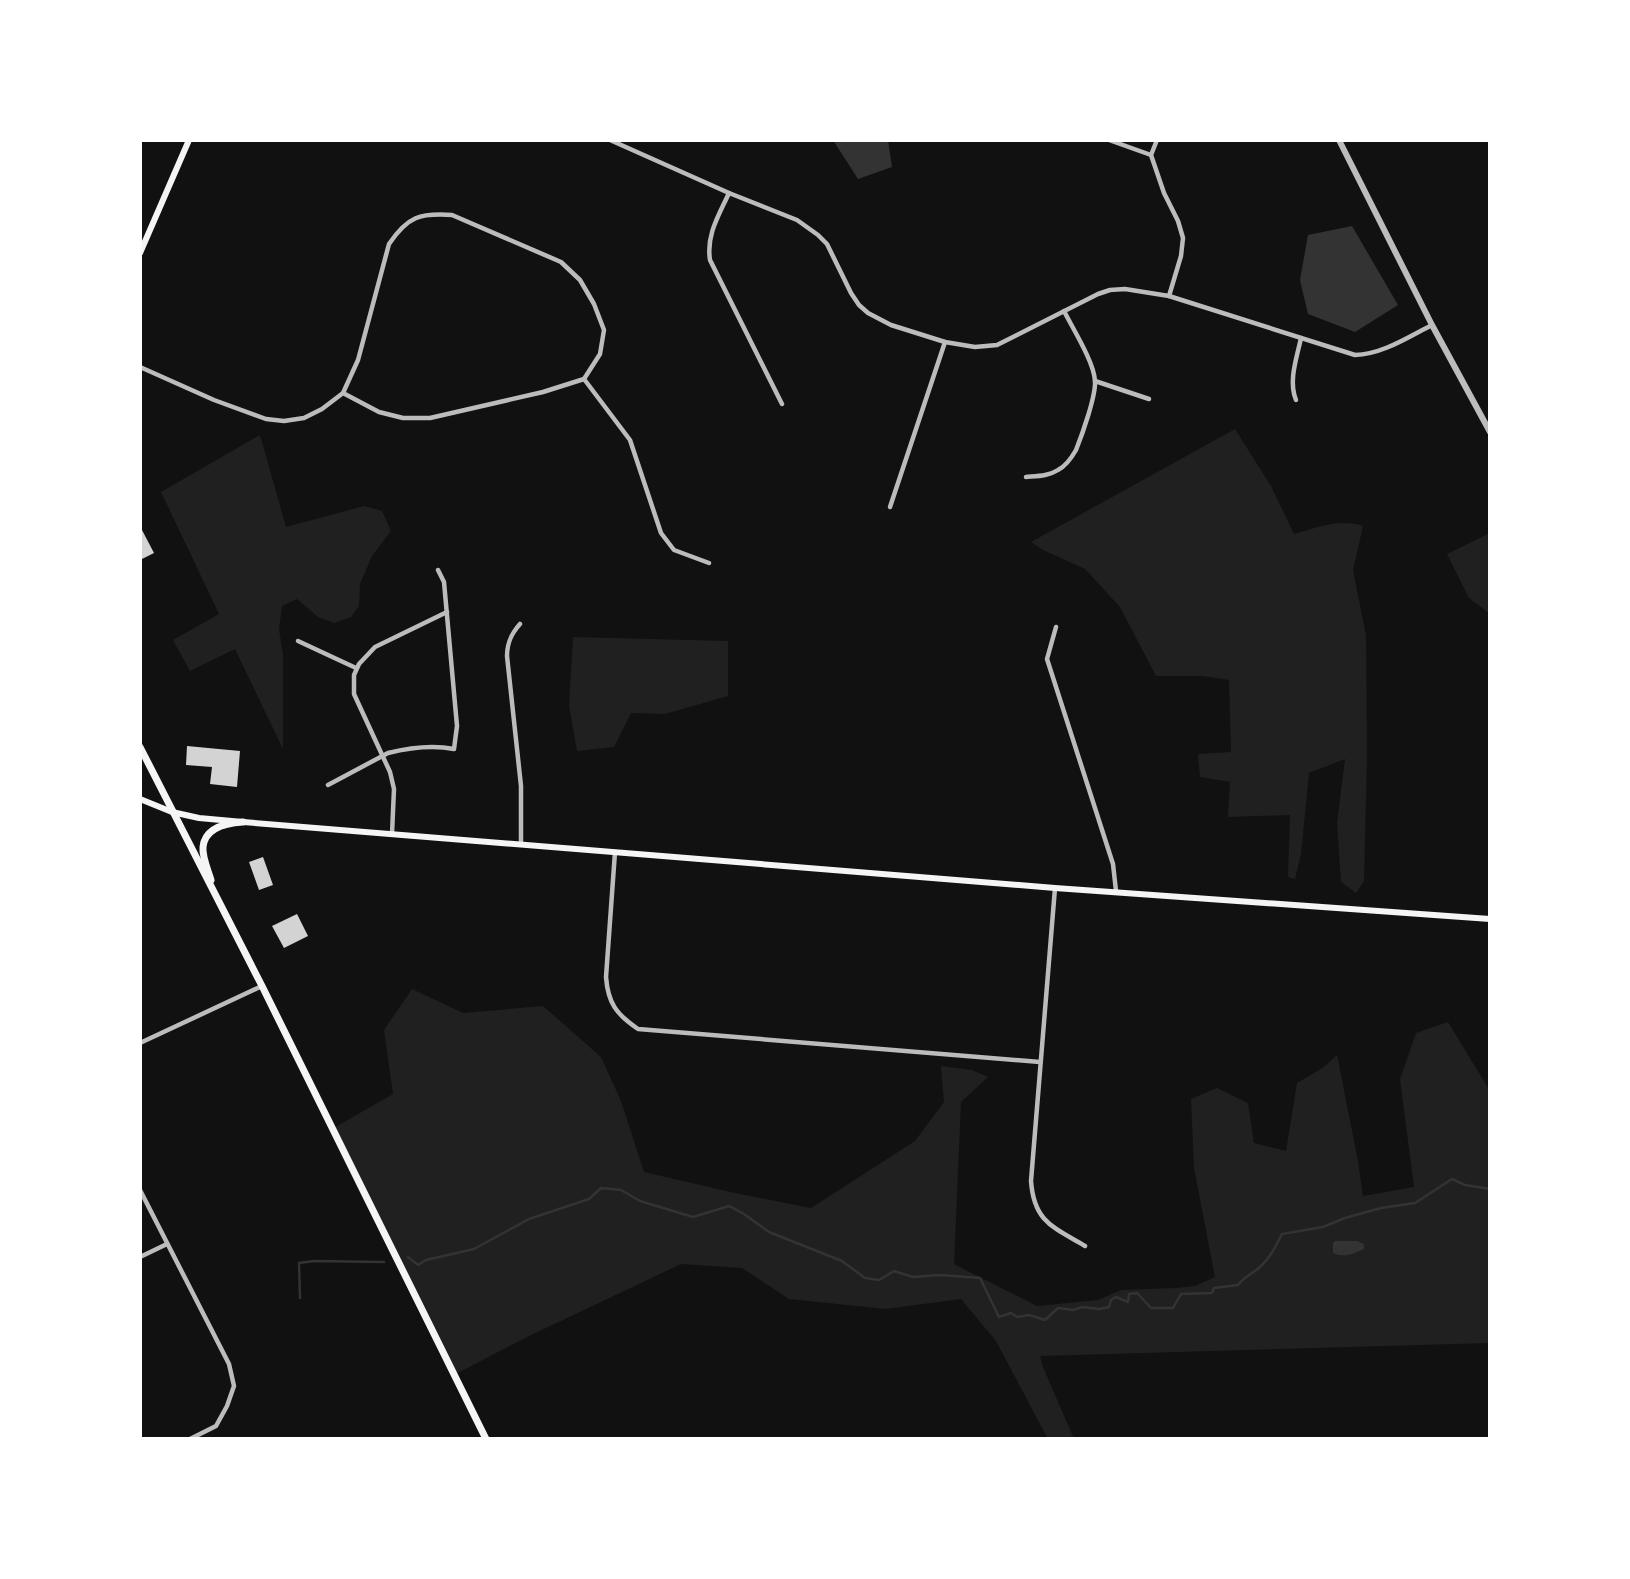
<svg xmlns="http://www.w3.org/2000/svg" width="1630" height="1579" font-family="'Exo 2',sans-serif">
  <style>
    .green { fill: #202020 }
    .water { fill: #333 }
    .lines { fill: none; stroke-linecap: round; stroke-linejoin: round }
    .stream { stroke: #333; stroke-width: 2.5 }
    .building { fill: #d3d3d3 }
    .minor { stroke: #bcbcbc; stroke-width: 4.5 }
    .tertiary { stroke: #bcbcbc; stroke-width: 6 }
    .secondary { stroke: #f5f5f5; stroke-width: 6 }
    .primary { stroke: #f5f5f5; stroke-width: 7 }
  </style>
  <rect width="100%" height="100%" fill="#111"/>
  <g class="green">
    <path d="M1235 429 1271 486 1294 534C1317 528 1339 518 1363 526L1353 570 1366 635 1367 755 1364 881 1356 893 1341 882 1337 823 1345 759 1309 773 1301 854 1295 879 1288 877 1290 815 1228 817 1230 782 1200 777 1198 754 1231 752 1229 680 1203 676H1156L1120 607 1085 569 1043 550 1031 542Z"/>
    <path d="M260 435 286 527 364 506 382 511 391 531 372 556 360 584 359 606 351 617 334 623 318 617 297 599 282 606 279 629 283 655V749L235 649 190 671 173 640 219 614 161 492Z"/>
    <path d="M1490 533V614L1469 598 1447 554Z"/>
    <path d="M573 637 728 641V696L665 714 631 713 614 747 577 751 569 705Z"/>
    <path d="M412 989 463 1013 543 1006 601 1057 621 1101 644 1172 735 1193 811 1208 915 1141 944 1102 941 1066 972 1070 988 1077 961 1102 954 1264 1037 1306 1098 1300 1121 1290 1176 1288 1195 1286 1215 1277 1194 1168 1191 1099 1217 1088 1248 1103 1254 1143 1286 1151 1297 1083 1324 1067 1337 1055 1358 1161 1363 1196 1414 1187 1400 1079 1416 1033 1448 1022 1490 1091V1343L1040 1356 1043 1367 1074 1439H1048L996 1341 961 1299 886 1309 789 1299 742 1268 681 1264 527 1337 454 1375 332 1129 393 1094 384 1030Z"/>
  </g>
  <g class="water">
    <path d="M833 140H888L892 167 858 179Z"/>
    <path d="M1352 226 1398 305 1355 332 1308 314 1300 280 1308 235Z"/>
    <path d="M1335 1241H1357L1364 1244V1249C1353 1254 1344 1258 1333 1253V1243Z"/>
  </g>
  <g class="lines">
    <g class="stream">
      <path d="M408 1257 418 1265 426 1260 474 1249 529 1219 589 1199 601 1188 621 1190 640 1201 693 1217 729 1206 744 1214 769 1232 842 1261 865 1278 879 1280 894 1271 913 1277 940 1275 980 1278 999 1317 1011 1313 1017 1317 1029 1315 1045 1320 1058 1308 1073 1310 1082 1307 1099 1309 1109 1307 1111 1300 1116 1297 1128 1302 1129 1294 1137 1293 1151 1308H1173L1181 1294 1212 1293 1214 1288 1238 1285C1244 1277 1252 1274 1260 1267 1270 1258 1276 1246 1282 1234L1323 1227 1345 1218 1381 1208 1415 1203 1452 1179 1465 1185 1490 1189"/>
      <path d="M300 1298 299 1263 314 1261 384 1262"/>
    </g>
  </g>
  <g class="building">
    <path d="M142 530 154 553 140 560V531Z"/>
    <path d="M187 746 240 751 237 787 210 784 212 767 186 765Z"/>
    <path d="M263 857 273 885 259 890 249 862Z"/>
    <path d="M297 914 308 936 284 948 272 926Z"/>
  </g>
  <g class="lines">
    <g class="minor">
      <path d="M610 140 729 193 797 220 818 235 827 244 851 293 859 305 868 313 891 325 945 342 975 347 997 345 1098 294 1110 290 1125 289 1169 296 1355 355C1383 354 1408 337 1432 325"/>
      <path d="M1109 140 1151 155"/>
      <path d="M1157 140 1151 155 1164 193 1178 221 1183 238 1181 256 1169 296"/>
      <path d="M729 193C719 215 706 235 710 260L782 404"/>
      <path d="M140 367 214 400 266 419 284 421 304 418 322 409 343 393 358 360 389 244C408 216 420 213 452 215L561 262 580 280 594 304 604 330 600 354 584 379 543 392 430 418H403L379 412 343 393"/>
      <path d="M584 379 630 440 661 533 674 550 709 563"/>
      <path d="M1095 381 1149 399"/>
      <path d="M1296 400C1288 381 1297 357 1301 338"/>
      <path d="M1026 477C1037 476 1049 476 1058 470 1066 466 1072 457 1076 450 1082 435 1096 396 1095 381 1094 362 1073 329 1064 311"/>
      <path d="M890 507 945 342"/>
      <path d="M520 624C511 634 507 643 507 656L521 786V844"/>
      <path d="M1056 627 1047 659 1113 864 1116 891"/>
      <path d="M298 641 356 668"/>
      <path d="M328 785 388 753C408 748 434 745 454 749L457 726 444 582 438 570"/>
      <path d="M392 834 394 789 390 772 354 694V675L359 664 375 647 447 612"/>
      <path d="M615 852 606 977C608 1003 616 1014 638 1029L1040 1062"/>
      <path d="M1055 888 1031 1181C1034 1222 1053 1227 1085 1246"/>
      <path d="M140 1043 262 986"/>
      <path d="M140 1190 229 1364 234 1386 227 1406 216 1426 190 1439"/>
      <path d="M140 1257 167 1244"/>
    </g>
    <path class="tertiary" d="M1339 140 1432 325 1490 432"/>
    <g class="secondary">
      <path d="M140 253 189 140"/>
      <path d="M140 799 172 812 199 818 243 822 1055 888 1490 919"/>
    </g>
    <g class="primary">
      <path d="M140 747 262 986 486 1439"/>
      <path d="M211 880C208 870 202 857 203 847 205 827 227 823 243 822"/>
    </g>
  </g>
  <rect width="1630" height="1579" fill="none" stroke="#ffffff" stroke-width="284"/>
</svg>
